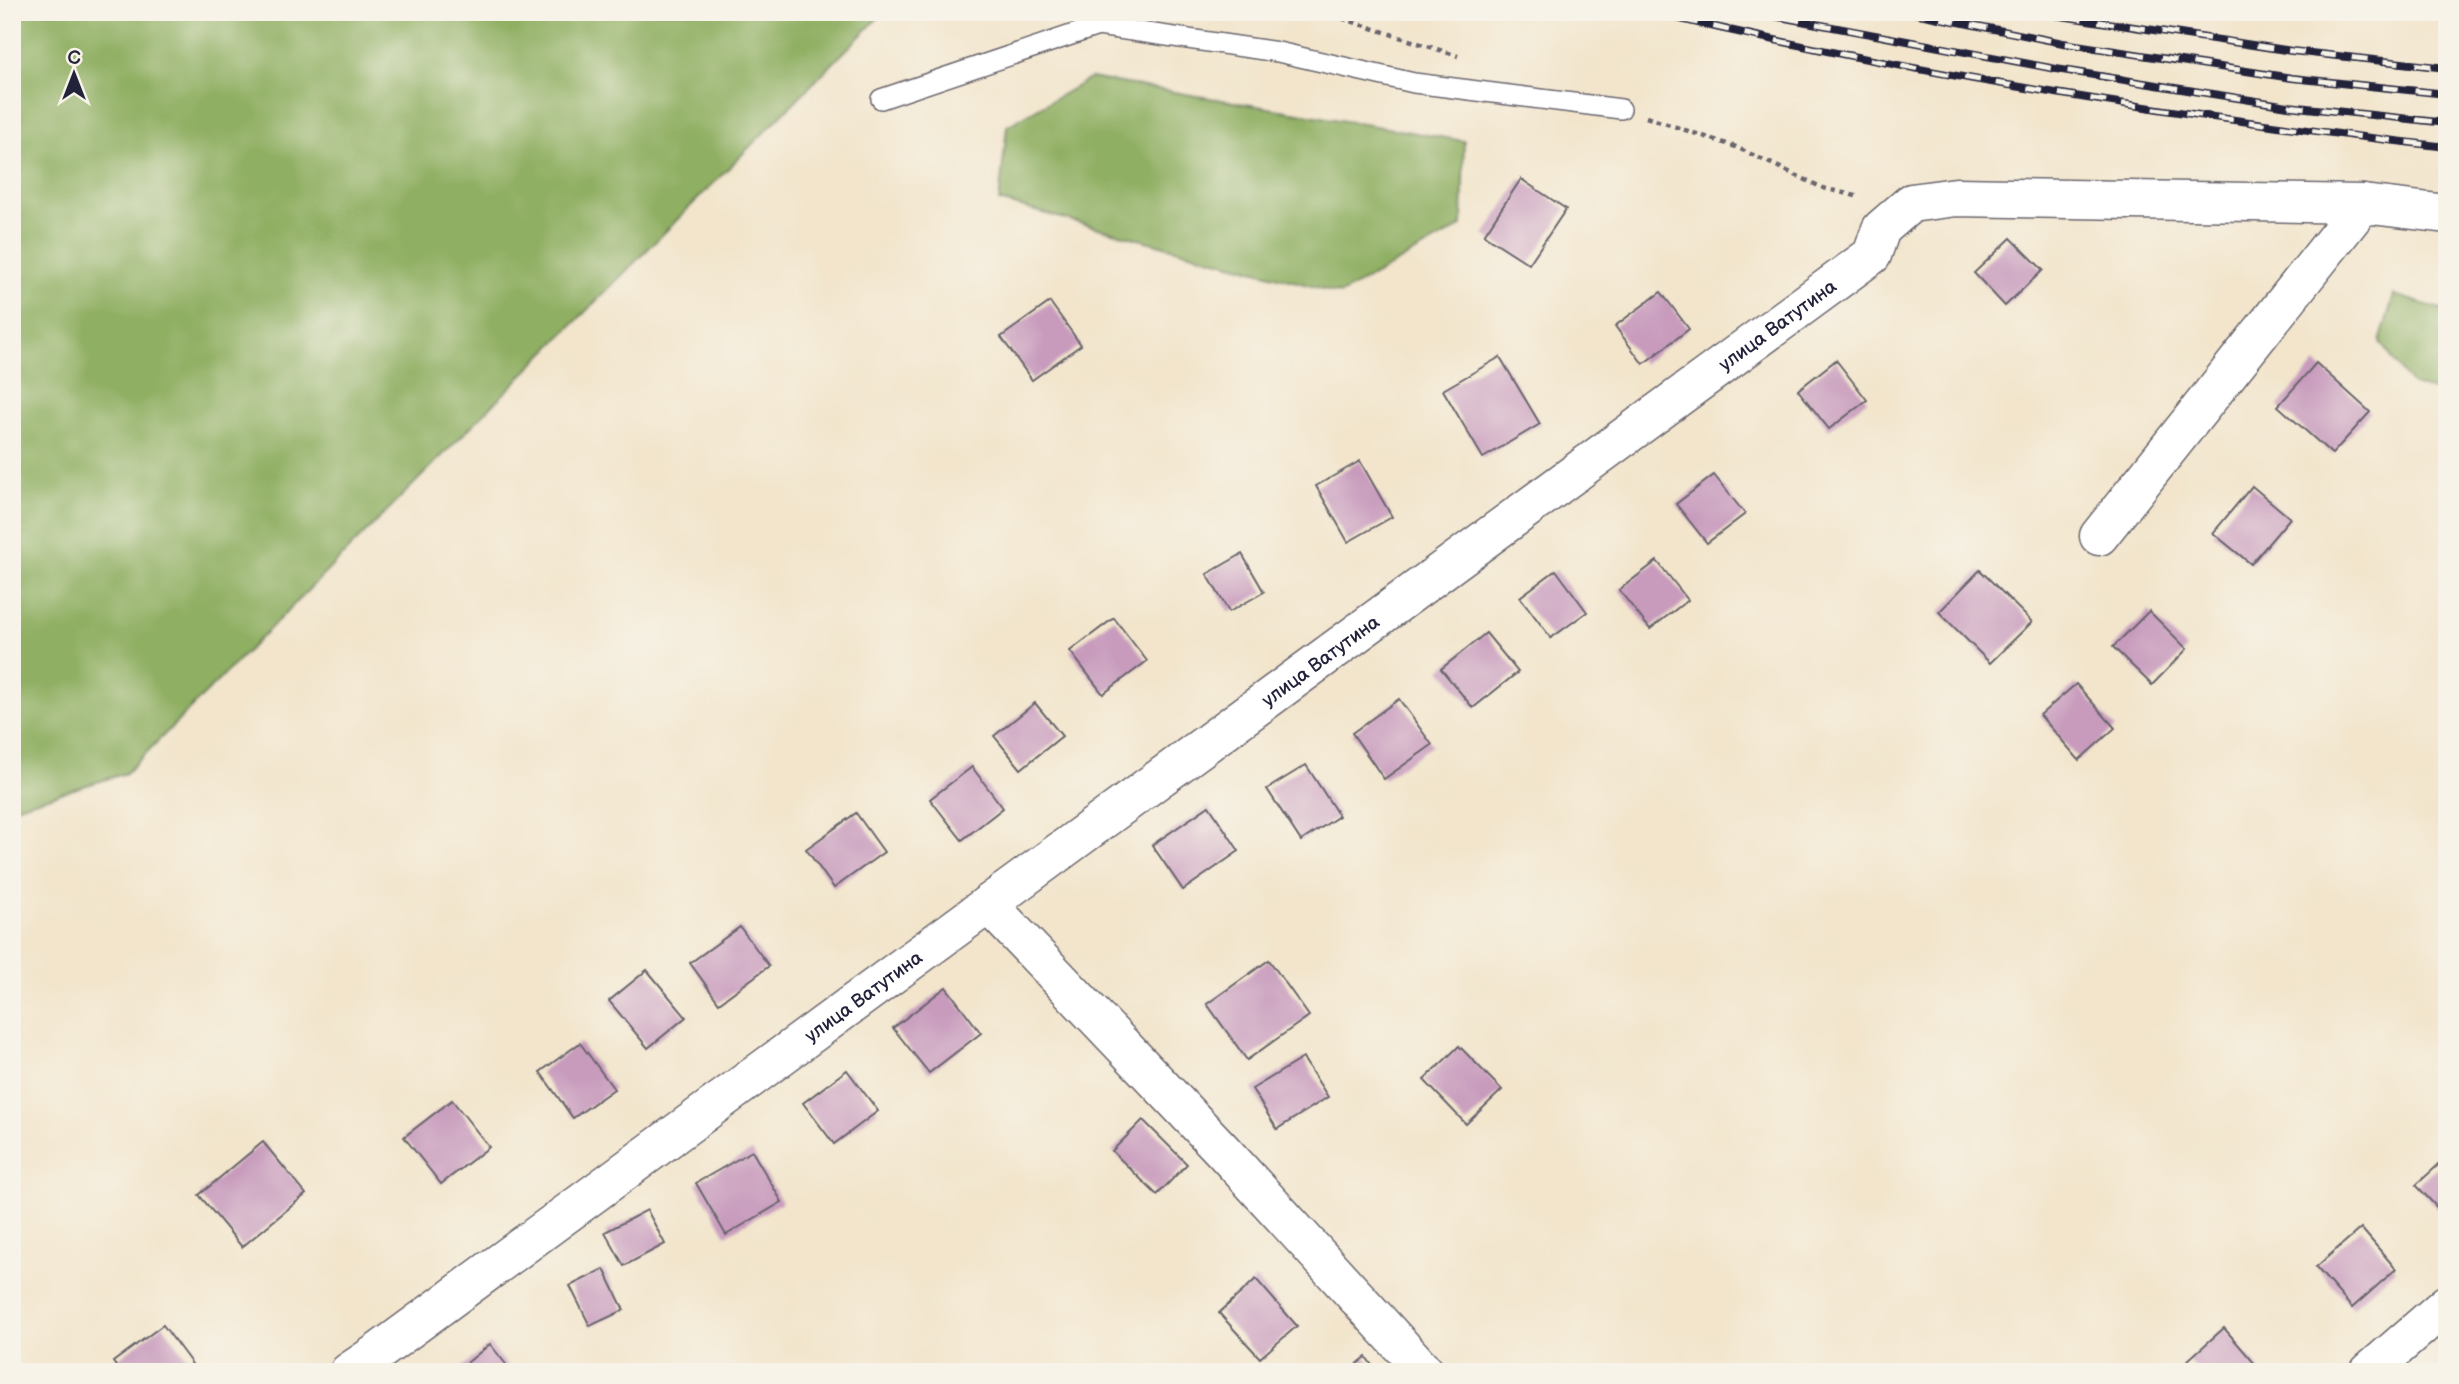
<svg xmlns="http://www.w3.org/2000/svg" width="2459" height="1384" font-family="'Balsamiq Sans',sans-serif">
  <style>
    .forest { fill: #8faf62; stroke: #58684e; stroke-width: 2 }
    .building { fill: #c89bbd }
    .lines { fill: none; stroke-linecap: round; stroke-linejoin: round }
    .lane-casing { stroke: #6b666e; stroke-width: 22 }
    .street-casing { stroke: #6b666e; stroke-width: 41 }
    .path { stroke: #6b666e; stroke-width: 4.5; stroke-dasharray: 5 5; stroke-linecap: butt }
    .lane { stroke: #fff; stroke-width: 19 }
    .street { stroke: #fff; stroke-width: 38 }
    .rail-casing { stroke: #22223b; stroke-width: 8 }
    .rail { stroke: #f7f3e8; stroke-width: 5; stroke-dasharray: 16; stroke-linecap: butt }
    .labels { text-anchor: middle; stroke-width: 5; stroke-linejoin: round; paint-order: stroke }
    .street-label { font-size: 19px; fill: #22223b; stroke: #f7f3e8 }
  </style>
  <rect width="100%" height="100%" fill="#f7f3e8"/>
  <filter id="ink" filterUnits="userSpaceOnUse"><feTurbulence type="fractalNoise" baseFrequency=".0143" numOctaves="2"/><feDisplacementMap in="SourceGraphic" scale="14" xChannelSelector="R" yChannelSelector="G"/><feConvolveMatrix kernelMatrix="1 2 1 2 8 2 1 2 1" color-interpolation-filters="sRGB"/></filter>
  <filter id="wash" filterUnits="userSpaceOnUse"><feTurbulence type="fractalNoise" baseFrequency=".00686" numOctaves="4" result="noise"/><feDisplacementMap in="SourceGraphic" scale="28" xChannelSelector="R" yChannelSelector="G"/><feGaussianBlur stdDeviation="1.57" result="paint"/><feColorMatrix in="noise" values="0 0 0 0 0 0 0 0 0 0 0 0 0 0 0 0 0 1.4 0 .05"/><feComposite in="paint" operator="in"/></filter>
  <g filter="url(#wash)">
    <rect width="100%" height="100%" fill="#f2e5cc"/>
    <g class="forest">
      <path d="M12 12H884L126 773 12 808Z"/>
      <path d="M1091 78 1464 141 1462 226 1341 294 999 201 1007 126Z"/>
      <path d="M2394 295 2447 311V395L2412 385 2380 342Z"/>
    </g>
    <g id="blocks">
      <g class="building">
        <path d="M1521 179 1566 209 1529 264 1484 235Z"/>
        <path d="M2011 238 2043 270 2005 306 1974 273Z"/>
        <path d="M1661 292 1689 329 1643 364 1615 326Z"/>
        <path d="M1050 302 1081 345 1032 380 1001 337Z"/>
        <path d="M1500 357 1540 424 1483 458 1443 390Z"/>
        <path d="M1836 360 1867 400 1829 429 1798 390Z"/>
        <path d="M2316 363 2370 412 2332 454 2278 406Z"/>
        <path d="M1360 461 1392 517 1348 542 1316 486Z"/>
        <path d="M1714 475 1745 514 1707 543 1676 504Z"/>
        <path d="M2252 486 2290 518 2251 564 2213 533Z"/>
        <path d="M1242 554 1264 592 1229 612 1207 574Z"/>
        <path d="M1657 561 1688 600 1650 629 1619 590Z"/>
        <path d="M1556 570 1587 612 1551 638 1520 597Z"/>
        <path d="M1980 570 2032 622 1990 663 1939 612Z"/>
        <path d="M2149 611 2187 649 2152 685 2113 647Z"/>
        <path d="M1114 618 1147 661 1103 694 1070 651Z"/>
        <path d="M1486 633 1518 672 1473 708 1441 669Z"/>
        <path d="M2076 684 2115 728 2079 760 2040 715Z"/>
        <path d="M1399 699 1432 745 1384 779 1352 733Z"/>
        <path d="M1035 703 1062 736 1021 769 994 736Z"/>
        <path d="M1306 765 1339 816 1301 841 1267 789Z"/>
        <path d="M972 767 1003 808 962 840 930 799Z"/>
        <path d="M1209 806 1239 851 1183 890 1152 845Z"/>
        <path d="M856 813 884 852 834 888 806 849Z"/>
        <path d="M740 927 769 966 719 1003 690 963Z"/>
        <path d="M1269 960 1309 1016 1247 1060 1207 1004Z"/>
        <path d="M647 970 686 1017 648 1048 609 1001Z"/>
        <path d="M946 987 981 1033 929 1073 893 1028Z"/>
        <path d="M580 1043 614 1089 573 1118 540 1072Z"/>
        <path d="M1459 1046 1502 1090 1466 1124 1424 1080Z"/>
        <path d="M1303 1058 1328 1097 1277 1129 1252 1089Z"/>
        <path d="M847 1070 878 1111 834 1144 803 1103Z"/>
        <path d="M452 1100 489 1147 441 1184 404 1137Z"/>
        <path d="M1143 1120 1187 1164 1157 1195 1112 1151Z"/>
        <path d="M263 1142 306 1194 242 1247 199 1195Z"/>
        <path d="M752 1151 782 1202 726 1235 696 1183Z"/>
        <path d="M2447 1157V1218L2416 1185Z"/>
        <path d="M647 1210 665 1244 624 1266 605 1232Z"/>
        <path d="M2361 1228 2396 1269 2352 1308 2316 1267Z"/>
        <path d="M604 1269 624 1310 590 1326 570 1286Z"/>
        <path d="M1256 1279 1297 1326 1260 1358 1219 1313Z"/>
        <path d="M163 1325 192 1364 182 1372H120L113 1362Z"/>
        <path d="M2224 1328 2262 1372H2199L2188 1360Z"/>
        <path d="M490 1344 512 1372H456Z"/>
        <path d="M1366 1357 1377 1372H1347Z"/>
      </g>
    </g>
  </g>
  <g filter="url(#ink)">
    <use href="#blocks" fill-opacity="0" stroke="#6b666e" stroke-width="2"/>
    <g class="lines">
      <g class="lane-casing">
        <path id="lane" d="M881 99 1098 26 1278 52 1414 83 1621 109"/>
      </g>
      <g class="street-casing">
        <g id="street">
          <path d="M2099 536 2363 204"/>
          <path d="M988 904 1222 1150 1425 1372"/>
          <path id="s1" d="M349 1372 377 1353 1872 255 1881 229 1911 203 1956 197 2363 204 2447 214"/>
          <path d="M2369 1372 2447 1304"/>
        </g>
      </g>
      <g class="path">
        <path d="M1323 12 1458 56"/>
        <path d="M1646 117 1736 147 1823 188 1860 197"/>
      </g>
      <use href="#lane" class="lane"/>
      <use href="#street" class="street"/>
      <g class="rail-casing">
        <g id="rail">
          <path d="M1651 12C1913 75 2179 116 2447 147"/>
          <path d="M1753 12 2056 69 2288 106 2447 123"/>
          <path d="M1909 12 2063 43 2292 78 2447 94"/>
          <path d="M2035 12 2292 51 2447 68"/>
        </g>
      </g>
      <use href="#rail" class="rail"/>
    </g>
  </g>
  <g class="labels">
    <g class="street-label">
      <text dy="7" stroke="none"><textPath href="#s1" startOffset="1771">улица Ватутина</textPath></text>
      <text dy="7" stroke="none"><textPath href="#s1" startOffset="1204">улица Ватутина</textPath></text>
      <text dy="7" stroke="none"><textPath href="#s1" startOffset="637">улица Ватутина</textPath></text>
    </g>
  </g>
  <rect width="2459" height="1384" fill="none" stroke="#f7f3e8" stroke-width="42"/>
  <g transform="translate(74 74)" stroke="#f7f3e8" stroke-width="5" paint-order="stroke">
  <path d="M0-5L12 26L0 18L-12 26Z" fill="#22223b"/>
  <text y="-10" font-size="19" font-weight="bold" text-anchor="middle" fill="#22223b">С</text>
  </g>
</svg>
